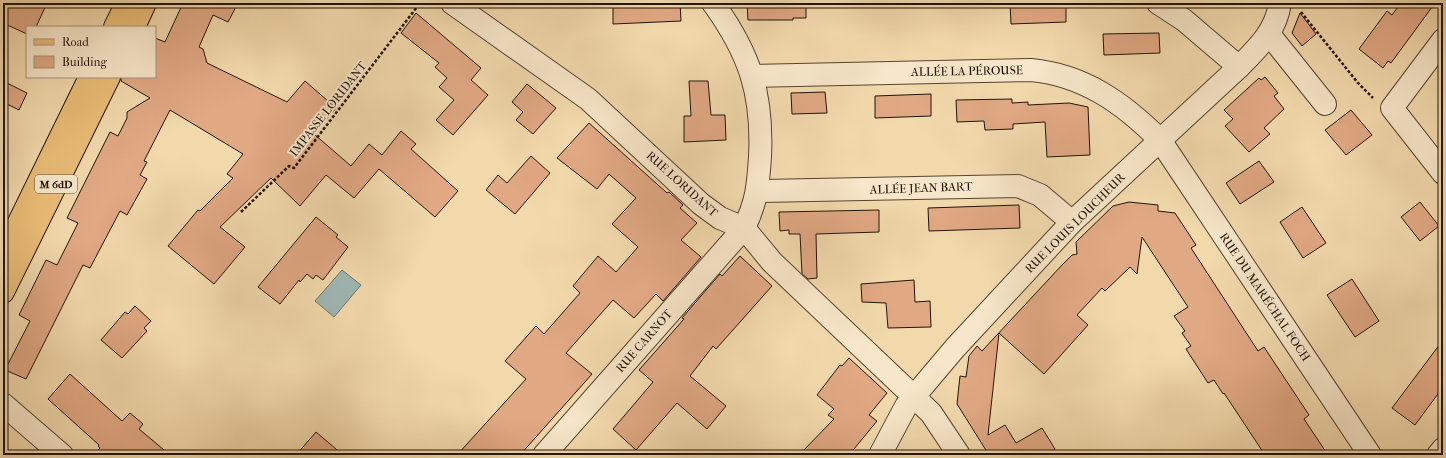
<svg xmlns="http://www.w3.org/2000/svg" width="1446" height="458" font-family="'IM FELL French Canon',serif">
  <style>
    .water { fill: #9fb7b4; stroke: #6c7670 }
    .building { fill: #e0a883; stroke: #20140a }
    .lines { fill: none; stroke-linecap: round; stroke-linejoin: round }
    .minor-casing { stroke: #544532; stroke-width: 24 }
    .major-casing { stroke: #20140a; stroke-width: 24 }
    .path { stroke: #20140a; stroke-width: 2.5; stroke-dasharray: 3 2; stroke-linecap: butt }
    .minor { stroke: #f7e6c9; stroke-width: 22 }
    .major { stroke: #e9bc76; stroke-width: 22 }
    .labels { text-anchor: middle; stroke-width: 4; stroke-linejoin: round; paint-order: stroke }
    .shield { fill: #f7e6c9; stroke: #605343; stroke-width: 1 }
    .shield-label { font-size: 11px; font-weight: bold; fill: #20140a }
    .street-label { font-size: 12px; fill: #20140a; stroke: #f7e6c9 }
  </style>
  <rect width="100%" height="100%" fill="#f2d9ac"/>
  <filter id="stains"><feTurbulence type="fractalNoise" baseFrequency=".005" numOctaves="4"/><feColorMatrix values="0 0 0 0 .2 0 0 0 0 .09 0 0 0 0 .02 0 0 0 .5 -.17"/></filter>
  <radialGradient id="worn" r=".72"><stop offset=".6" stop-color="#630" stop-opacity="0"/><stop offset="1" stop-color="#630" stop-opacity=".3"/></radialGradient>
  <path class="water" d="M342 270 361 285 334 317 315 301Z"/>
  <g class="building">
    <path d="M12 3H47L36 27H27V34L3 23V8L10 6Z"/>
    <path d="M183 3H238L228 22 213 15 199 47 203 49 207 63 287 102 305 81 336 108 314 134 351 166 369 144 382 155 401 131 416 144 411 149 458 191 435 217 379 169 354 198 326 175 300 206 271 178 220 227 245 247 214 284 168 246 198 210 200 211 233 178 227 174 243 154 170 110 144 161 147 162 140 175 147 179 127 215 120 211 90 268 83 265 26 379 5 370 30 321 19 315 46 260 57 265 78 223 67 218 110 132 118 136 127 118V112L150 98 121 81V77H155V38L165 42Z"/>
    <path d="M613 3H680L681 21 613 24Z"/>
    <path d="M747 3H806V18H793V20H748Z"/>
    <path d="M1010 3H1066V22L1011 24Z"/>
    <path d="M1401 3H1435L1391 63 1388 61 1383 68 1359 49 1387 11 1392 15Z"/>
    <path d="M416 13 481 68 471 80 488 95 453 135 436 120 454 100 439 87 447 78 435 67 439 63 401 33Z"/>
    <path d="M1300 13 1316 34 1302 46 1292 33Z"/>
    <path d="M1159 33 1160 53 1104 55 1103 34Z"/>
    <path d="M1265 77 1278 93 1274 96 1284 109 1264 128 1270 134 1249 152 1225 126 1233 119 1224 110 1259 78 1261 80Z"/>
    <path d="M3 81 27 93 19 110 3 102Z"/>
    <path d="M689 81H708L711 115H725L726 140 684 142V116H691Z"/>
    <path d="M527 84 556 108 533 134 516 120 523 112 512 102Z"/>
    <path d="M825 92 827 113 792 114 791 93Z"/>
    <path d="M931 94V116L875 118V96Z"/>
    <path d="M1012 99V103L1028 102V105L1069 103 1088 107 1090 155 1047 157 1045 122 1013 124V129L985 130 984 121 957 122 956 100Z"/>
    <path d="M1351 110 1372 135 1346 155 1325 130Z"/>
    <path d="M589 123 667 193 669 192 683 205 680 208 697 223 681 240 701 257 663 301 656 294 634 318 613 300 566 353 592 374 520 455H457L526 379 505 361 536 326 544 334 580 293 573 286 598 256 616 272 638 247 612 224 636 198 609 174 597 189 557 158Z"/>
    <path d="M531 156 550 173 515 214 486 190 498 175 507 183Z"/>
    <path d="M1259 161 1274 182 1240 204 1226 183Z"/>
    <path d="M1129 202 1158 205V211L1175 213 1196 245 1191 248 1219 291 1258 351 1264 347 1309 415 1304 419 1328 455H1265L1224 393 1223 394 1214 380 1208 383 1186 349 1191 346 1182 333 1185 331 1174 316 1188 307 1142 237 1137 274 1130 267 1105 291 1102 288 1077 315 1088 325 1044 374 999 333 988 435 1005 425 1016 443 1042 428 1055 449 1046 455H989L957 404 960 376 966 377 969 356 977 346 982 351 1062 265 1072 255 1077 254 1076 242 1113 206Z"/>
    <path d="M1420 202 1439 226 1420 241 1401 217Z"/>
    <path d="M1019 205 1020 228 929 231 928 208Z"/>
    <path d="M1302 207 1326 243 1303 258 1280 222Z"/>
    <path d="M879 210V232L816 234 817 278 808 279 802 274 800 234H789V230L780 231 779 212Z"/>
    <path d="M316 217 338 235 336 237 348 247 323 280 316 275 313 279 307 274 300 282 299 280 280 304 258 287Z"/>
    <path d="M740 256 772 286 716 349 713 346 690 376 726 406 707 429 677 403 636 450 613 429 653 382 639 370 684 319 682 318 720 274 722 276Z"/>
    <path d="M1352 279 1379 321 1355 337 1327 295Z"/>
    <path d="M914 280 915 302 930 301 931 327 888 328 886 303 862 302 861 284Z"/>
    <path d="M135 306 151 321 144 328 147 331 122 358 101 340 125 312 128 314Z"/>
    <path d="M1443 340V387L1415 425 1392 408Z"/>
    <path d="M849 358 887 393 869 415 877 421 849 455H799L834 419 828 415 834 409 817 395 840 365 842 366Z"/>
    <path d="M70 374 122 421 130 413 143 424 139 429 170 455H94L100 448 98 446 99 445 48 399Z"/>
    <path d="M316 432 343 455H296Z"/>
  </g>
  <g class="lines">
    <g class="minor-casing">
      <g id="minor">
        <path d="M452 3 588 99 701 204 720 218 744 228 772 262 931 413 959 455"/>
        <path d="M1158 3 1184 20 1239 67"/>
        <path d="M1269 34 1325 104"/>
        <path d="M1443 40 1392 108 1443 173"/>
        <path d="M752 76 1031 70C1084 75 1123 103 1160 140L1370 455"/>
        <path d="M758 191 1018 186 1040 195 1072 222"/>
        <path d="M3 404 62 455"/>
        <path d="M544 455 744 228C757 201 758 186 760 157 763 94 750 54 713 3"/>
        <path d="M880 455 906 406 955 348 1072 222 1239 67C1258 48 1276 31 1280 3"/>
        <path d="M1438 455 1443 449"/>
      </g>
    </g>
    <g class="major-casing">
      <g id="major">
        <path d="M115 27 127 3"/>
        <path d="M134 27 145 3"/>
        <path d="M3 255 90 77"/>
        <path d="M3 292 109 77"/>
      </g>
    </g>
    <g class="path">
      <path d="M1301 12 1358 83 1373 98"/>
      <path d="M241 212 289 166 294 168 420 3"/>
    </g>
    <use href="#minor" class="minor"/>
    <use href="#major" class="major"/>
  </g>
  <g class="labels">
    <rect class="shield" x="35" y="175" width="42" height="18" rx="3"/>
    <g class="shield-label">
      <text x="56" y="188">M 6dD</text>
    </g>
    <g class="street-label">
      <text transform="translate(967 71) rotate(-1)" y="4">ALLÉE LA PÉROUSE</text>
      <text transform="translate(328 109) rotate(-52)" y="4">IMPASSE LORIDANT</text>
      <text transform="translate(682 184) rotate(42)" y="4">RUE LORIDANT</text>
      <text transform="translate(921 188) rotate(-2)" y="4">ALLÉE JEAN BART</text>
      <text transform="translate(1075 223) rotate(-45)" y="4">RUE LOUIS LOUCHEUR</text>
      <text transform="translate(1265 297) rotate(56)" y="4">RUE DU MARÉCHAL FOCH</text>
      <text transform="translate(644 341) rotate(-49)" y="4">RUE CARNOT</text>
    </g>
  </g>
  <rect width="1446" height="458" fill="none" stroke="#f2d9ac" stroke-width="16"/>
  <rect x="4" y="4" width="1438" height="450" fill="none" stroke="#20140a" stroke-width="2"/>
  <rect x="8" y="8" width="1430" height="442" fill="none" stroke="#20140a"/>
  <rect x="26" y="26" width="130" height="52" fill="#f7e6c9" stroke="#a1927d"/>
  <rect x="34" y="39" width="20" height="6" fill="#e9bc76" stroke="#a1927d"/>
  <text x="62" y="46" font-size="12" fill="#20140a">Road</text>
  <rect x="34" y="56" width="20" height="12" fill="#e0a883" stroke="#a1927d"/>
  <text x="62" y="66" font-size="12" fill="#20140a">Building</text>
  <rect width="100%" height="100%" filter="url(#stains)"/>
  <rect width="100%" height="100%" fill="url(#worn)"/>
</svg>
